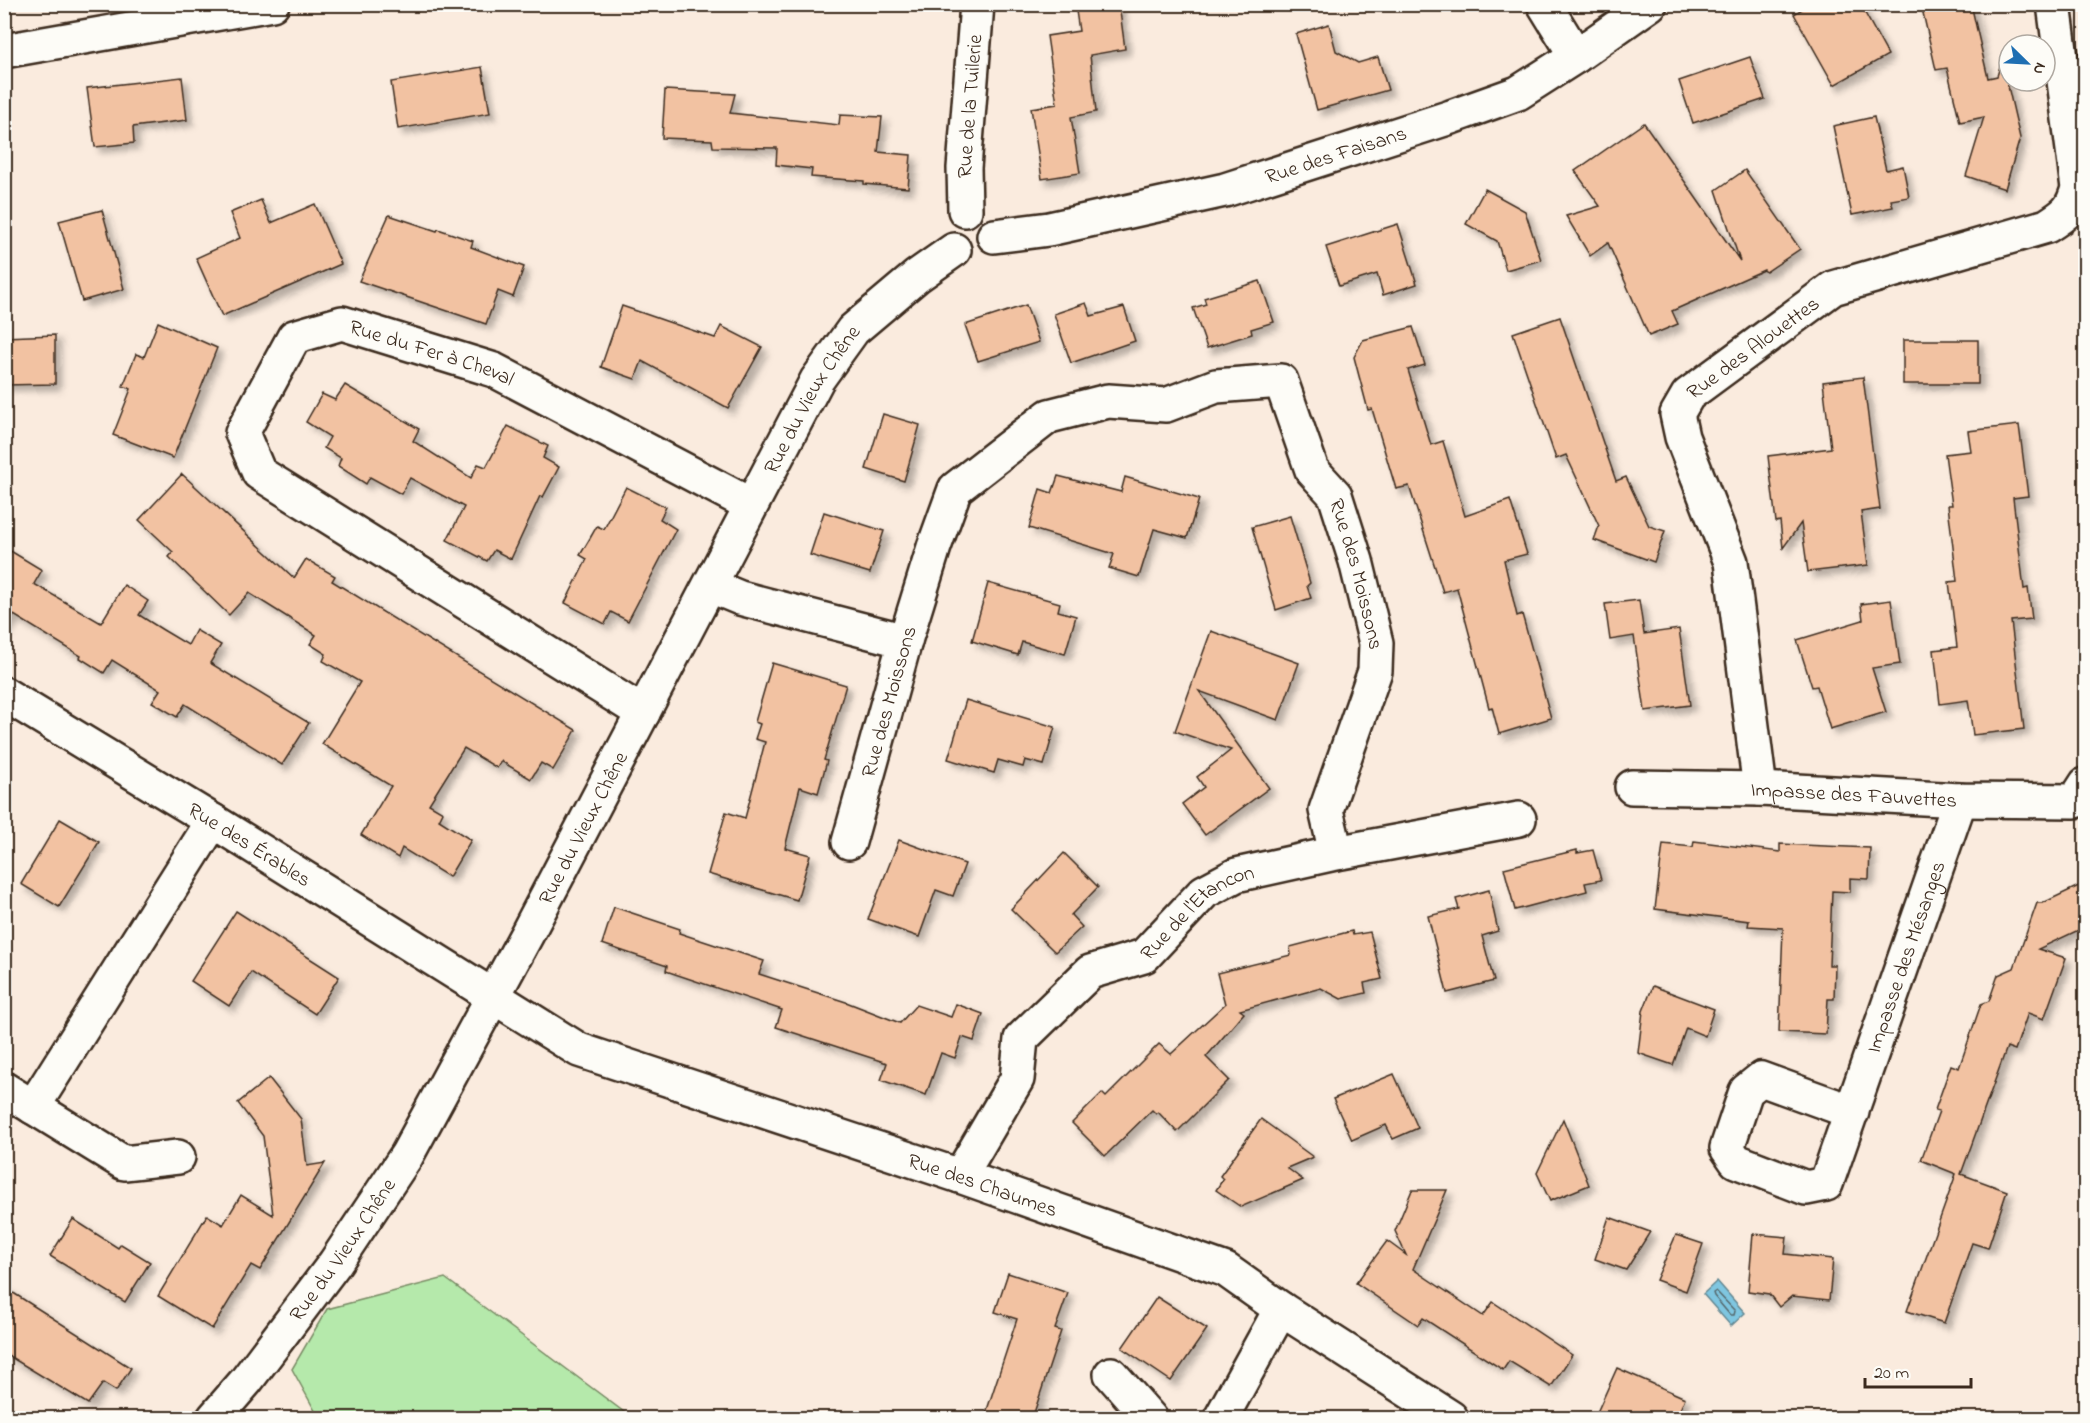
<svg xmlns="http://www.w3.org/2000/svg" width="2090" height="1423" font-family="'Indie Flower',sans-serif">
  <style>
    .green { fill: #b5e9ab; stroke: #788a64; stroke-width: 1.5 }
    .water { fill: #7fc6e0; stroke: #648892; stroke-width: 1.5 }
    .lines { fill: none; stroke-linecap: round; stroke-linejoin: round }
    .shore { stroke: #56686c; stroke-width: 1.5 }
    .building { fill: #f2c2a2; stroke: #3b2a1e; stroke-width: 1.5; filter: url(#shadow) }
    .minor-casing { stroke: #3b2a1e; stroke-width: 38 }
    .minor { stroke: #fdfcf7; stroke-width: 33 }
    .labels { text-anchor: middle; stroke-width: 6; stroke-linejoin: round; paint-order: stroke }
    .street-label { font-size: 21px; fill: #3b2a1e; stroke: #fdfcf7 }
  </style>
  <defs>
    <filter id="shadow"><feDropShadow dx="5.5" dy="5.5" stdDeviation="3" flood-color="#0004"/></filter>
  </defs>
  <rect width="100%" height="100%" fill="#faebde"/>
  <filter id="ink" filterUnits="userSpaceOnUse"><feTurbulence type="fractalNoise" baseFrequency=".0167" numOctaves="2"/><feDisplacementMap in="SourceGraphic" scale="12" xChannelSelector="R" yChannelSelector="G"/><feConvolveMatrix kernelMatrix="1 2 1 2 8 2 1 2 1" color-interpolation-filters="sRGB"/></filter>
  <g filter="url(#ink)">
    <path class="green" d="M445 1278 632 1418H319L292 1369 327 1309Z"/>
    <path class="water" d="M1717 1281 1745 1313 1731 1326 1703 1294Z"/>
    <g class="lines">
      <path class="shore" d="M1716 1291 1735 1311 1734 1315H1730L1714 1296 1713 1293Z"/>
    </g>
    <g class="building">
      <path d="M1075 4H1119L1125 49 1090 55 1096 112 1071 117 1080 173 1042 179 1031 108 1057 104 1047 36 1079 31Z"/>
      <path d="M1810 4H1860L1888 55 1834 85 1794 14Z"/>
      <path d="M1921 4H1971L1988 78 1997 76 2002 60 2020 138 2005 189 1966 176 1984 117 1960 122 1947 68 1936 70Z"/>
      <path d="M1329 24 1336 51 1358 63 1378 57 1388 90 1317 110 1296 34Z"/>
      <path d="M1750 57 1765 99 1693 123 1679 81Z"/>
      <path d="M482 67 490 113 398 129 391 82Z"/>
      <path d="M182 77 187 120 133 127 134 143 95 147 87 88Z"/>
      <path d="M665 90 735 94 730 113 839 125 840 115 882 117 878 152 911 155 908 188 864 184V181L811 177 812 169 776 165 777 148 713 147 712 140 662 138Z"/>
      <path d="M1874 117 1886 170 1903 166 1909 197 1891 200 1893 207 1852 215 1833 126Z"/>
      <path d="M1644 123 1740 261 1716 190 1745 170 1800 249 1766 272 1764 270 1672 311 1678 324 1649 336 1608 243 1590 256 1566 216 1600 206 1575 171Z"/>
      <path d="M1485 189 1525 211 1541 260 1506 270 1497 241 1466 224Z"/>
      <path d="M261 200 271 223 315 204 341 264 222 316 196 258 240 238 230 213Z"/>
      <path d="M102 210 124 289 82 301 59 221Z"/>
      <path d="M389 215 437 231 438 229 473 241 471 247 524 267 513 297 498 291 486 324 359 281Z"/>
      <path d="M1398 224 1417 284 1383 295 1377 274 1339 286 1326 247Z"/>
      <path d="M1260 281 1274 322 1251 329 1252 334 1207 348 1193 308 1206 304 1204 298Z"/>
      <path d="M1086 303 1091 316 1124 307 1135 341 1071 363 1054 314Z"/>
      <path d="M1026 305 1039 342 978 361 965 325Z"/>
      <path d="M622 306 715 338 721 326 762 347 728 408 642 361 635 379 601 367Z"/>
      <path d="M1560 317 1616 481 1626 477 1649 526 1665 531 1654 562 1594 540 1599 526 1566 455 1556 459 1513 333Z"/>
      <path d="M158 322 217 348 173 458 113 435 131 389 123 386 136 354 144 357Z"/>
      <path d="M1413 327 1425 365 1408 370 1431 445 1443 441 1465 516 1510 500 1527 554 1504 560 1517 616 1522 614 1551 718 1499 734 1492 707 1489 708 1457 588 1443 592 1409 486 1396 489 1372 409 1368 410 1354 357 1363 340Z"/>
      <path d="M55 335V384L4 385V337Z"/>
      <rect x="1903" y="340" width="75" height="44"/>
      <path d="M1863 377 1880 509 1861 512 1868 565 1808 572 1801 523 1783 548 1780 521 1776 522 1768 456 1831 448 1823 382Z"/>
      <path d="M345 385 419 429 413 441 471 478 478 464 486 467 508 426 548 446 543 458 559 467 543 497 540 496 511 559 494 550 487 561 447 540 464 507 410 478 401 494 370 477 366 484 338 466 341 458 324 448 330 437 306 422 322 394 335 400Z"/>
      <path d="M883 414 920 425 904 481 866 469Z"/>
      <path d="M2019 425 2028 496 2013 498 2024 589 2028 588 2032 619 2011 621 2024 729 1973 735 1968 700 1940 704 1934 650 1957 647 1949 582 1957 581 1948 505H1952L1945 454 1971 451 1968 431Z"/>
      <path d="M182 474 294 578 306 559 335 576 332 581 576 730 553 770 541 763 531 779 501 761 497 768 464 748 429 804 443 812 439 820 471 840 449 877 402 848 398 858 361 835 391 786 322 744 360 682 323 661 326 654 310 644 316 635 249 593 229 615 169 557 173 552 139 520Z"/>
      <path d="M1058 476 1121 492 1125 477 1199 499 1187 538 1154 529 1139 577 1109 568 1114 554 1029 528 1040 489 1052 493Z"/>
      <path d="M626 487 666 507 660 519 676 529 628 621 611 612 605 624 565 603 587 559 580 555 589 540 597 526 604 529Z"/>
      <path d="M824 512 884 531 870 573 810 555Z"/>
      <path d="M1290 516 1310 583 1307 586 1311 598 1276 610 1252 527Z"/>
      <path d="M4 547 42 570 34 584 101 623 124 585 148 601 139 615 163 630 188 645 196 630 221 645 210 663 309 723 282 765 185 704 177 717 152 702 160 690 112 660 104 673 80 658 81 656 14 615 4 630Z"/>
      <path d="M988 583 1060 603 1058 611 1076 616 1065 654 1022 642 1018 655 972 641Z"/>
      <path d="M1639 600 1644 634 1679 629 1690 705 1645 711 1634 636 1610 640 1605 604Z"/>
      <path d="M1891 600 1900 664 1872 668 1886 712 1830 729 1817 686 1812 687 1797 640 1863 620 1861 604Z"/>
      <path d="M1211 631 1299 663 1278 720 1199 691 1269 788 1205 835 1182 804 1204 787 1197 777 1231 750 1175 731Z"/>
      <path d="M772 663 846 685 824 760 827 761 818 793 800 787 785 848 810 855 797 900 708 874 726 812 745 818 765 742 755 739 760 724 755 722Z"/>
      <path d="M966 700 1055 727 1044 765 1025 760 1023 767 998 760 994 773 948 759Z"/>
      <path d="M60 819 99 842 59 907 21 884Z"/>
      <path d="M899 840 965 864 953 896 936 890 919 937 868 919Z"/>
      <path d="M1694 841 1780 852V844L1870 848 1869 879 1850 878V892L1832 891 1829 965H1835L1834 999H1828L1826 1034 1779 1032 1783 928 1748 926 1749 921 1655 909 1663 844 1693 847Z"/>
      <path d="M1577 850V853L1593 850 1601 880 1585 883 1587 891 1515 910 1504 868Z"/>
      <path d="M1064 853 1098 887 1071 915 1082 927 1055 952 1011 909Z"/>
      <path d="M2085 883V927L2038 949 2066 958 2044 1019 2028 1013 2015 1050 2007 1047 1961 1174 2007 1191 1988 1248 1972 1243 1944 1323 1907 1311 1956 1174 1921 1160 1939 1111 1935 1110 1951 1065 1959 1068 1981 1004 1989 1001 1998 975 2014 968 2037 903H2043Z"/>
      <path d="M1489 890 1498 931 1482 936 1494 981 1447 993 1428 916 1459 909 1456 899Z"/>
      <path d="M614 907 680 929 679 933 764 961 759 974 846 1002 900 1023 916 1005 951 1017 956 1004 983 1014 974 1041 962 1037 955 1058 941 1053 926 1095 881 1080 887 1063 776 1027 782 1010 666 971 667 966 602 944Z"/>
      <path d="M236 911 339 977 315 1014 251 972 229 1006 191 981Z"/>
      <path d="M1352 931 1353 935 1370 932 1382 979 1364 983 1366 993 1341 999 1321 988 1240 1010 1244 1013 1206 1057 1229 1080 1177 1132 1158 1112 1156 1114 1152 1110 1105 1156 1072 1123 1102 1093 1106 1097 1159 1044 1171 1054 1225 1004 1217 973 1291 955 1290 947Z"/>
      <path d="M1653 986 1714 1009 1705 1036 1686 1028 1673 1065 1638 1053 1643 1011Z"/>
      <path d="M1394 1074 1418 1128 1393 1139 1386 1125 1352 1140 1333 1099Z"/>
      <path d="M269 1078 301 1119 307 1166 325 1163 260 1270 251 1265 212 1329 158 1296 207 1215 223 1225 241 1195 273 1215 263 1136 238 1103Z"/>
      <path d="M1261 1119 1313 1157 1287 1168 1303 1180 1241 1207 1216 1190 1223 1179 1220 1176Z"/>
      <path d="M1563 1119 1589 1185 1550 1201 1537 1173Z"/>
      <path d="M1412 1190H1447L1413 1269 1483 1316 1493 1302 1572 1355 1551 1387 1509 1361 1503 1370 1423 1318 1418 1325 1356 1283 1387 1241 1406 1255 1395 1231Z"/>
      <path d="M1609 1217 1650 1232 1626 1270 1595 1259Z"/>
      <path d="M73 1219 118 1248 121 1244 150 1262 125 1302 50 1256Z"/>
      <path d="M1753 1234 1787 1237 1785 1254 1833 1259 1829 1300 1792 1296 1779 1307 1769 1294 1748 1291Z"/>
      <path d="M1676 1235 1703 1244 1686 1291 1656 1280Z"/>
      <path d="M1008 1273 1068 1293 1055 1329 1061 1331 1032 1419H984L1017 1319 995 1312Z"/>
      <path d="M4 1287 131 1368 116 1391 103 1383 88 1404 4 1353Z"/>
      <path d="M1157 1297 1207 1329 1171 1381 1122 1348Z"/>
      <path d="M1617 1368 1685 1398 1676 1419H1594Z"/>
    </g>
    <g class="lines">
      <g class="minor-casing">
        <g id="minor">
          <path d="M1544 4 1576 56"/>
          <path d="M4 51 272 4"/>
          <path id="s1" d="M965 210 964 168 977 4"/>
          <path id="s2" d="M994 236 1049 229 1225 190 1451 117 1518 93 1576 56 1650 4"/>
          <path d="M711 586 740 598 905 641"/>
          <path id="s3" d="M4 694 213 821 579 1050 960 1176 1226 1270 1281 1309 1451 1418"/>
          <path id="s4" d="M643 713 259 473 242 433 294 337 342 323 494 370 751 505"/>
          <path id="s5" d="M1632 787 1760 789 1960 800 2075 801 2086 784"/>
          <path id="s6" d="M1760 789 1731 562 1682 437 1677 414 1688 395 1833 288 2047 226C2066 214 2072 210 2078 188L2054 4"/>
          <path id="s7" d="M849 842 905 641 934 547 955 489 1049 416 1108 401 1166 405 1216 386 1281 381 1312 470 1335 495 1356 561 1376 643 1375 671 1326 810 1336 853"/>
          <path d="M4 1089 124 1163 178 1157"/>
          <path d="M33 1107 213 821"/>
          <path id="s8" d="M1852 1112 1761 1079 1746 1091 1727 1148 1736 1161 1806 1188 1826 1184 1960 800"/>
          <path id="s9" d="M960 1176 1017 1079 1021 1039 1090 972 1144 956 1204 892 1236 875 1336 853 1519 819"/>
          <path d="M1111 1374 1150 1418"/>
          <path id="s10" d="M214 1418 246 1381 335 1263 407 1155 527 934 817 380 853 330 917 276 954 250"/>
          <path d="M1221 1418 1281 1309"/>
        </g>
      </g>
      <use href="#minor" class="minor"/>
    </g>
  </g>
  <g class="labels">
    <g class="street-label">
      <text dy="7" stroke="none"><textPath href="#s1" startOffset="104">Rue de la Tuilerie</textPath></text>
      <text dy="7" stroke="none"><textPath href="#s2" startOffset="352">Rue des Faisans</textPath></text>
      <text dy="7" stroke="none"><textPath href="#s6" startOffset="489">Rue des Alouettes</textPath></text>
      <text dy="7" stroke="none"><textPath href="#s4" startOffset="750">Rue du Fer à Cheval</textPath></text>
      <text dy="7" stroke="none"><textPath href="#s10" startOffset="1184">Rue du Vieux Chêne</textPath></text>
      <text dy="7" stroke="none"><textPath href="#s7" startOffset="936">Rue des Moissons</textPath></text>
      <text dy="7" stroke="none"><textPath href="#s7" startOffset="146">Rue des Moissons</textPath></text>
      <text dy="7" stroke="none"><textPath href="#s5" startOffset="222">Impasse des Fauvettes</textPath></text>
      <text dy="7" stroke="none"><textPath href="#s10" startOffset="698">Rue du Vieux Chêne</textPath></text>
      <text dy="7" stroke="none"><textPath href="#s3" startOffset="288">Rue des Érables</textPath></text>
      <text dy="7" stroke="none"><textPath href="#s9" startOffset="376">Rue de l'Etancon</textPath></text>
      <text dy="7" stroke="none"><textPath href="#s8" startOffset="528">Impasse des Mésanges</textPath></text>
      <text dy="7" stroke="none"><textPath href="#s3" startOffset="1102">Rue des Chaumes</textPath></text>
      <text dy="7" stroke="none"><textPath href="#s10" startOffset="212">Rue du Vieux Chêne</textPath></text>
    </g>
  </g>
  <rect width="2090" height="1423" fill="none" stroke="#fdfcf7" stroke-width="24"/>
  <rect x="12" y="12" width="2066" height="1399" fill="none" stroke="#3b2a1e" stroke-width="2" filter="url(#ink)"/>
  <g transform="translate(2027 63) rotate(114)"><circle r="28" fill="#fdfcf7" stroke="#afa8a0" stroke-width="1.5"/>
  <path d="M0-4.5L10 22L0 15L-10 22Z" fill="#1f6fb2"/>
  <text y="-9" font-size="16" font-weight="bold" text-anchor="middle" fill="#3b2a1e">N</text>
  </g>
  <path d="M1865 1378v9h106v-9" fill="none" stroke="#3b2a1e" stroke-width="3"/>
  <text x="1874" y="1378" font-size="18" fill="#3b2a1e" stroke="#fdfcf7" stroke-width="4.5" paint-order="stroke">20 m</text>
</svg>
